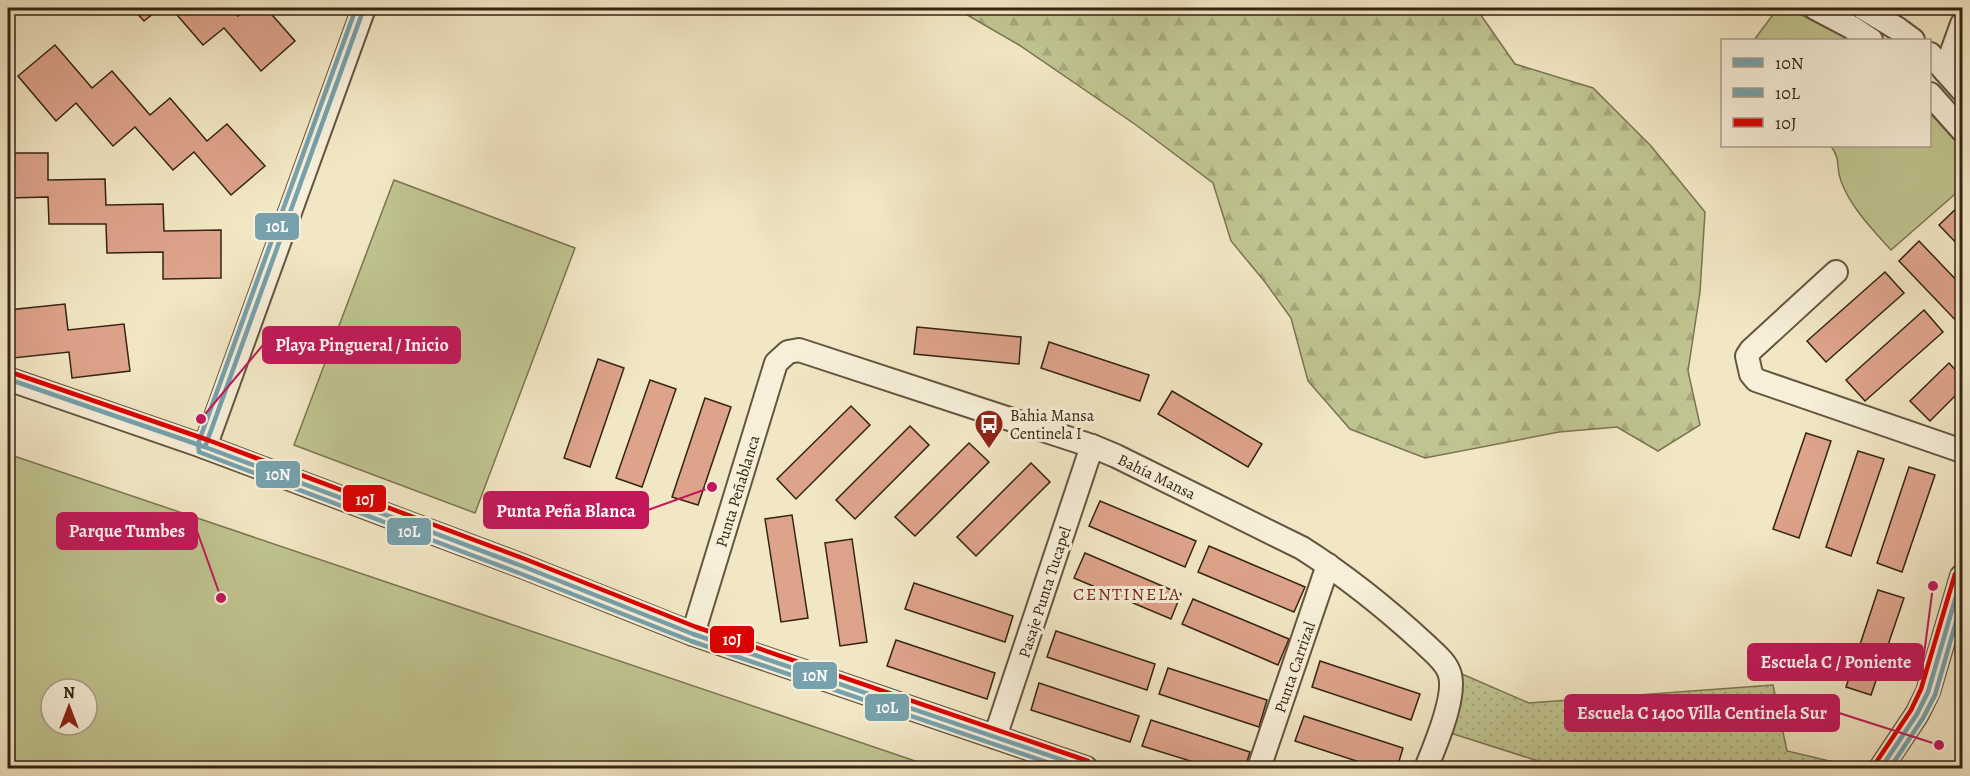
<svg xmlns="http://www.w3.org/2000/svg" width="1970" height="776" font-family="Alegreya,serif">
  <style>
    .grass { fill: url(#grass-dots); stroke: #7a7452; stroke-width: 1.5 }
    .forest { fill: url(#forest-firs); stroke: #7a7452; stroke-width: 1.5 }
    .park { fill: #c0c490; stroke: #7a7452; stroke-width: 1.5; fill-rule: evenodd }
    .building { fill: #dea38b; stroke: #342413; stroke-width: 1.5 }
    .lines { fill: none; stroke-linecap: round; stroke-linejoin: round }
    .street-casing { stroke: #64553f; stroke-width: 26 }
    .street { stroke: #f7efd9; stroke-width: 22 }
    .bus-1-casing { stroke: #f7efd9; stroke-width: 9 }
    .bus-2-casing { stroke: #f7efd9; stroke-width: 9 }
    .bus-3-casing { stroke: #f7efd9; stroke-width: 9 }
    .bus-1 { stroke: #76a1ad; stroke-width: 4.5 }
    .bus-2 { stroke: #76a1ad; stroke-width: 4.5 }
    .bus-3 { stroke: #d00; stroke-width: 4.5 }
    .labels { text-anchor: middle; stroke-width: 6; stroke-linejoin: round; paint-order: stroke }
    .poi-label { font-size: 16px; fill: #342413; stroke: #f7efd9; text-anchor: start }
    .street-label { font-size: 16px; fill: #342413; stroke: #f7efd9 }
    .neighbourhood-label { font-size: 18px; letter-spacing: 1.5px; fill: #7a1f14; stroke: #f7efd9 }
    .leader { fill: none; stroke: #c2185b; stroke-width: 2 }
    .callout-dot { fill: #c2185b; stroke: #f7efd9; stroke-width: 2 }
    .callout { fill: #c2185b; stroke: #c2185b; stroke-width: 2 }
    .callout-label { font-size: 18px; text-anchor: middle; font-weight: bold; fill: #fff }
    .line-badge { stroke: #f7efd9; stroke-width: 2 }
    .badge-label { font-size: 16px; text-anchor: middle; font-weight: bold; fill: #fff }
  </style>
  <defs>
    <pattern id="grass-dots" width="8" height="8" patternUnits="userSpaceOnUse" patternTransform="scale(1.5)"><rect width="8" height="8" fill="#c0c490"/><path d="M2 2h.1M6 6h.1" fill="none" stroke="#a6a87b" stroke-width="1.8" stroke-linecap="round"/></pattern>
    <pattern id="forest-firs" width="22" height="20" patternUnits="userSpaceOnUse" patternTransform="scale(1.5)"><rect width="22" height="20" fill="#c0c490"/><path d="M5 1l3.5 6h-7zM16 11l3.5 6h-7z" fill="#a6a87b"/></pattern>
  </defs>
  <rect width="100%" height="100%" fill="#f2e7c4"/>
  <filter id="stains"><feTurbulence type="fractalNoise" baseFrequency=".00333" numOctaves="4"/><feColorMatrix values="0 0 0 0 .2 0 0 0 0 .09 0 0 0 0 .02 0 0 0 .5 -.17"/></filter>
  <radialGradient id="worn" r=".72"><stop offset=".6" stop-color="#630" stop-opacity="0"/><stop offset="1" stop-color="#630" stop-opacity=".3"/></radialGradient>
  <path class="grass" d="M1462 674 1529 703 1773 685 1787 751 1838 763 1848 768H1560L1444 731Z"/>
  <path class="forest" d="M955 8H1476L1515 64 1593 88 1651 146 1705 212 1700 292 1688 371 1700 425 1658 451 1617 427 1559 432 1425 458 1350 429 1308 381 1291 318 1265 282 1231 241 1213 183 1136 125 1019 45Z"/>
  <g class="park">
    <path d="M1778 8H1788L1850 40H1754Z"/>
    <path d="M1930 113 1962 148V188L1891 250C1872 229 1851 208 1841 181 1835 166 1842 162 1831 146H1930Z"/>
    <path d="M394 180 575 248 475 513 294 445Z"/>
    <path d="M8 454 936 768H8ZM51 689H87V725H51Z"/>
  </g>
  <g class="building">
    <path d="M132 8H160L144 21Z"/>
    <path d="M171 8H230L238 16 248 8H266L295 41 261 71 224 28 203 45Z"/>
    <path d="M55 45 92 88 112 71 150 115 170 98 207 141 227 124 265 166 231 195 194 152 173 170 135 127 113 146 76 103 56 121 18 76Z"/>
    <path d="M8 153H48V180L105 179 106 205 163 204 164 231 221 230V278L163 279V252L107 253 106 224H49L48 197 8 198Z"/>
    <path d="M1960 205 1962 208V249L1939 225Z"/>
    <path d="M1919 241 1962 286V327L1899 261Z"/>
    <path d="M1885 272 1904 293 1826 362 1807 341Z"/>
    <path d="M65 304 68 330 124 324 130 371 72 378 69 352 13 358 10 329H8V310Z"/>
    <path d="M1924 310 1943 332 1865 401 1846 380Z"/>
    <path d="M917 327 1021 337 1019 364 914 354Z"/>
    <path d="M1049 342 1149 375 1140 401 1041 368Z"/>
    <path d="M598 359 624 368 590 467 564 458Z"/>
    <path d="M1949 363 1962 377V389L1930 421 1910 401Z"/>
    <path d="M650 380 676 389 642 487 616 478Z"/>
    <path d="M1172 391 1262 444 1248 467 1158 414Z"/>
    <path d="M705 398 731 407 698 505 672 497Z"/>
    <path d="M851 406 870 425 796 499 777 479Z"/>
    <path d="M910 426 929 445 855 519 836 500Z"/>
    <path d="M1806 433 1831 441 1799 538 1773 529Z"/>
    <path d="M969 443 989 462 915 536 895 517Z"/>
    <path d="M1858 451 1884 459 1851 556 1826 547Z"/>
    <path d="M1031 463 1050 482 976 556 957 537Z"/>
    <path d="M1909 467 1935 475 1902 572 1877 563Z"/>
    <path d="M1100 501 1196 541 1185 567 1089 526Z"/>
    <path d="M792 515 808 618 781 622 765 519Z"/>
    <path d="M852 539 867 642 840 646 825 543Z"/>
    <path d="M1209 546 1305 587 1294 612 1198 572Z"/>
    <path d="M1085 553 1181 594 1171 619 1074 578Z"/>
    <path d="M914 583 1013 616 1005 642 905 609Z"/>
    <path d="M1878 590 1904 598 1871 695 1846 687Z"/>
    <path d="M1193 599 1289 639 1278 665 1182 624Z"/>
    <path d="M1056 631 1155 664 1147 690 1047 657Z"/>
    <path d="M896 640 995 673 987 699 887 666Z"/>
    <path d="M1320 661 1420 694 1411 720 1312 687Z"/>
    <path d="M1168 668 1267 700 1259 727 1159 694Z"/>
    <path d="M1039 683 1139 716 1130 742 1031 710Z"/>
    <path d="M1304 716 1403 748 1397 768H1378L1295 741Z"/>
    <path d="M1151 720 1250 752 1245 768H1213L1142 746Z"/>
  </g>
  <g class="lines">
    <g class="street-casing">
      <g id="street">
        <path d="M1815 8 1851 27 1871 40"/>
        <path d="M1863 8 1898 29 1913 40"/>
        <path d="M1930 54 1962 90"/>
        <path d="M1945 71 1962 24"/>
        <path d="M1930 94 1962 130"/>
        <path d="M1836 272 1751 350 1747 356 1751 374 1756 380 1962 451"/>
        <path d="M8 379 205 447 522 566 693 634 1086 768"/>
        <path d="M205 447 364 8"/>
        <path d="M693 634 776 363 788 352 799 350 1092 446 1116 456 1302 548C1346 576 1387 609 1425 644 1433 652 1445 661 1449 672 1458 694 1435 746 1426 768"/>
        <path d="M995 737 1092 446"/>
        <path d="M1259 768 1328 565"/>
        <path d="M1881 768 1917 714 1928 692 1962 576"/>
      </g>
    </g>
    <use href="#street" class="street"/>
    <g class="bus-1-casing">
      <g id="bus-1">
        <path d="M8 379 205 447 522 566 693 634 1086 768"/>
        <path d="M205 447 364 8"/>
        <path d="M1881 768 1917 714 1928 692 1962 576"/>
      </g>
    </g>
    <g class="bus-2-casing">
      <g id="bus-2">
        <path d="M356 8 198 444 199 452 519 573 691 641 1064 768"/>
        <path d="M1890 768 1923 718 1935 695 1962 601"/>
      </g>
    </g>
    <g class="bus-3-casing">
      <g id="bus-3">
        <path d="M10 372 208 440 525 559 696 627 1088 761"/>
        <path d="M1875 764 1911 710 1921 689 1955 574"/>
      </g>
    </g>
    <use href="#bus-1" class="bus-1"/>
    <use href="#bus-2" class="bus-2"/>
    <use href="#bus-3" class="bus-3"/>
  </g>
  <defs>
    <g id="bus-pin" transform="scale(1.5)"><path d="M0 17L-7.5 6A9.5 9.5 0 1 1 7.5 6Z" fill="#8f2418" stroke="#f7efd9"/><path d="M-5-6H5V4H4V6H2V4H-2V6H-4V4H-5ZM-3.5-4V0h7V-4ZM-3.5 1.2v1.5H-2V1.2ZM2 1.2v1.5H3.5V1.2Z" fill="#fff"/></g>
  </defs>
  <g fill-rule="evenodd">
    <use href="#bus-pin" x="989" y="424"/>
  </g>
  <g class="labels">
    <g class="poi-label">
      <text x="1010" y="421">Bahia Mansa<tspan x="1010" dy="18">Centinela I</tspan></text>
    </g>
    <g class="street-label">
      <text transform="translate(1157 476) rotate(26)" y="6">Bahía Mansa</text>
      <text transform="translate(737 491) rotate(-73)" y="6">Punta Peñablanca</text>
      <text transform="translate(1044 592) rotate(-72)" y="6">Pasaje Punta Tucapel</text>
      <text transform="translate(1294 667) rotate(-71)" y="6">Punta Carrizal</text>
    </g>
    <g class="neighbourhood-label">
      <text x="1127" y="600">CENTINELA</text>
    </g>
  </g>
  <path class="leader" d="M201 419L263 345M712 487L648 510M221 598L197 531M1933 586L1923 662M1939 745L1839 713"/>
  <g class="callout-dot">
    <circle cx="201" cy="419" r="6"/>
    <circle cx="712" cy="487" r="6"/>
    <circle cx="221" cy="598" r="6"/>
    <circle cx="1933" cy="586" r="6"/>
    <circle cx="1939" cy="745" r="6"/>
  </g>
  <g class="callout">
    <rect x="263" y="327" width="197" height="36" rx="6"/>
    <rect x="484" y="492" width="164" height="36" rx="6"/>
    <rect x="57" y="513" width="140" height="36" rx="6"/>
    <rect x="1748" y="644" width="175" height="36" rx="6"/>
    <rect x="1565" y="695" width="274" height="36" rx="6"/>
  </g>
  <g class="callout-label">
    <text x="362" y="351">Playa Pingueral / Inicio</text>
    <text x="566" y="517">Punta Peña Blanca</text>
    <text x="127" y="537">Parque Tumbes</text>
    <text x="1836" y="668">Escuela C / Poniente</text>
    <text x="1702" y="719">Escuela C 1400 Villa Centinela Sur</text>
  </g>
  <g class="line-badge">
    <rect x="254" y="212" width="46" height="29" rx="6" fill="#76a1ad"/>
    <rect x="255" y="460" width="46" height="29" rx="6" fill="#76a1ad"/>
    <rect x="342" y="484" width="45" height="29" rx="6" fill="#d00"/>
    <rect x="386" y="517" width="46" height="29" rx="6" fill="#76a1ad"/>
    <rect x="709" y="625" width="46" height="29" rx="6" fill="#d00"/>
    <rect x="792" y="661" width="46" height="29" rx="6" fill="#76a1ad"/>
    <rect x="864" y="693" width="46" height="29" rx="6" fill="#76a1ad"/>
  </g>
  <g class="badge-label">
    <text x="277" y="232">10L</text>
    <text x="278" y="480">10N</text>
    <text x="365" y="505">10J</text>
    <text x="409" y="537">10L</text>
    <text x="732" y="645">10J</text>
    <text x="815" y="681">10N</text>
    <text x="887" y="713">10L</text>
  </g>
  <rect width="1970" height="776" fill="none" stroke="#f2e7c4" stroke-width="30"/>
  <rect x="9" y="9" width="1952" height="758" fill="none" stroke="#342413" stroke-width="3"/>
  <rect x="15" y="15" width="1940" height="746" fill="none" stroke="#342413" stroke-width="1.5"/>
  <rect x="1721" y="39" width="210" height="108" fill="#f7efd9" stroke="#a99e8a" stroke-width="1.5"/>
  <rect x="1733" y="58" width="30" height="9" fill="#76a1ad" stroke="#a99e8a" stroke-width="1.5"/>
  <text x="1775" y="69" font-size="18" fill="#342413">10N</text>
  <rect x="1733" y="88" width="30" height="9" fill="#76a1ad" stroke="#a99e8a" stroke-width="1.5"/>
  <text x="1775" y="99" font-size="18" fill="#342413">10L</text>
  <rect x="1733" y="118" width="30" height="9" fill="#dd0000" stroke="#a99e8a" stroke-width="1.5"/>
  <text x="1775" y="129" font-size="18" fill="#342413">10J</text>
  <g transform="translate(69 707)"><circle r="28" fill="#f7efd9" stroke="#a99e8a" stroke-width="1.5"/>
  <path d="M0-4.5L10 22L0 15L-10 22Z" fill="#8f2418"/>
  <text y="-9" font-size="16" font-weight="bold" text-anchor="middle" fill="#342413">N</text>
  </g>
  <rect width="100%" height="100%" filter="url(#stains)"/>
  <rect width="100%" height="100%" fill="url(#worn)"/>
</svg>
